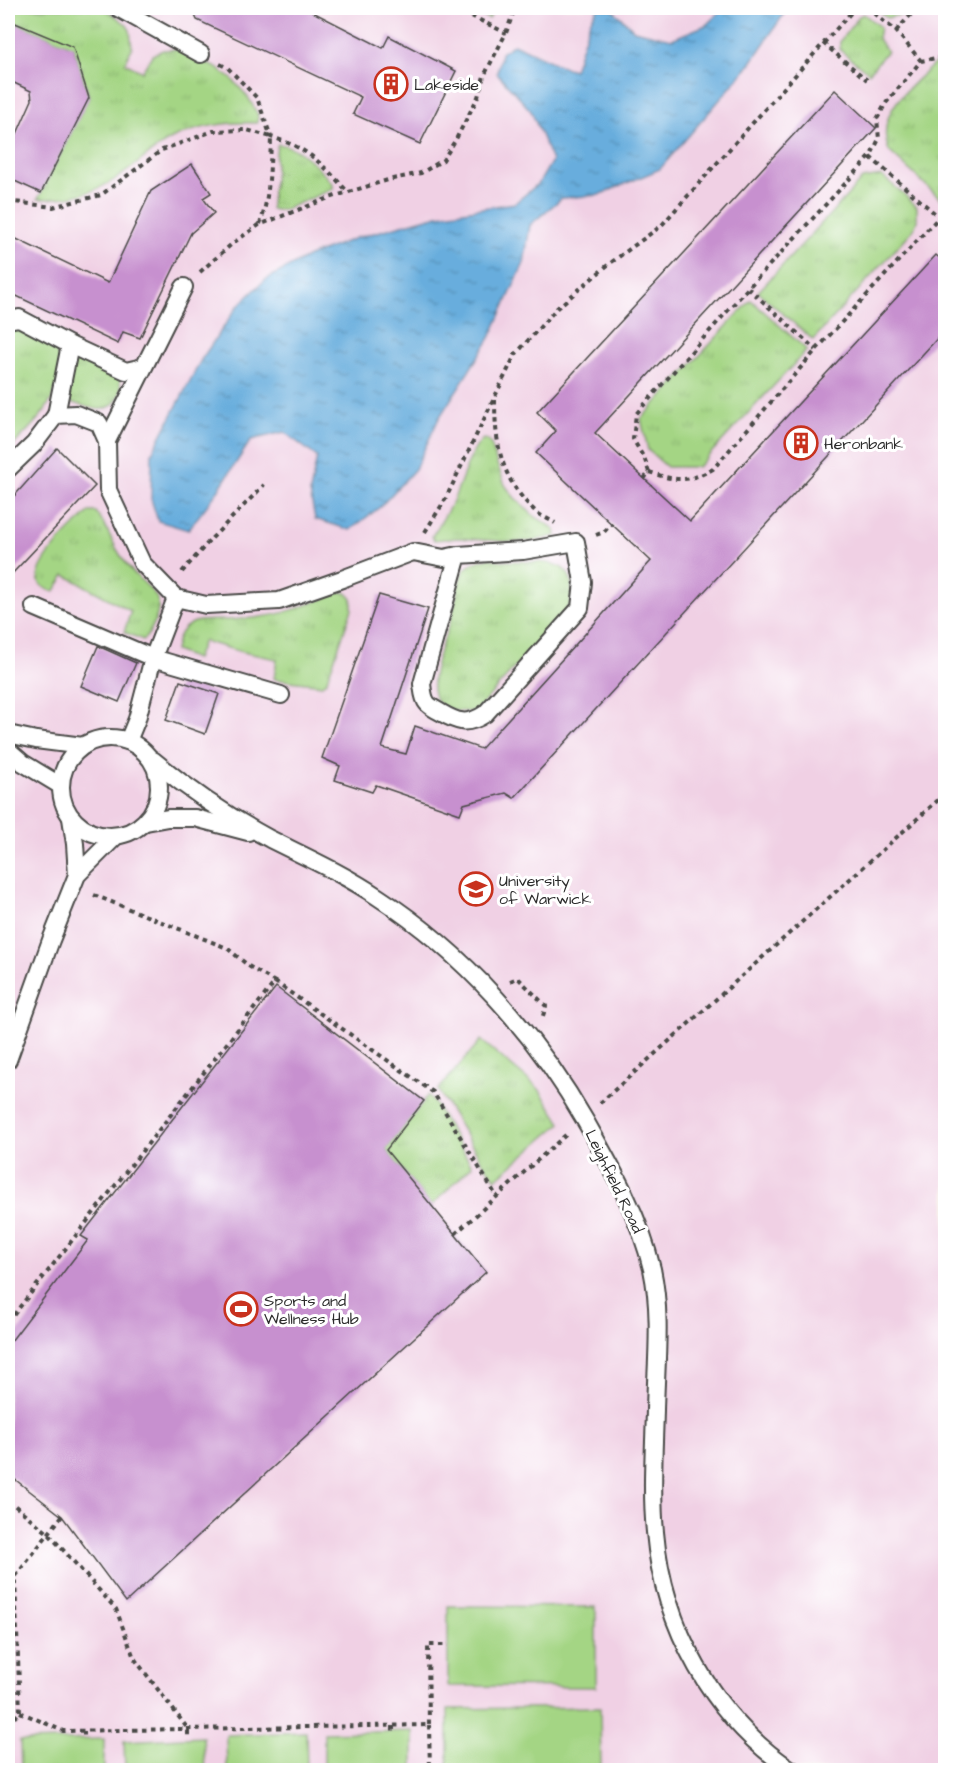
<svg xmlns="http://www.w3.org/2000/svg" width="953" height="1778" font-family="'Architects Daughter',sans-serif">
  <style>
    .built { fill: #f0d0e4 }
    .grass { fill: url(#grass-tufts); stroke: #688058; stroke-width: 1.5 }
    .pitch { fill: #a4d584; stroke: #688058; stroke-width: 1.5 }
    .water { fill: url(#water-ripples); stroke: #496c84; stroke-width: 1.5 }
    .building { fill: #c790cf }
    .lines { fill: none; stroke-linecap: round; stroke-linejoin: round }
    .lane-casing { stroke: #494946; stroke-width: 20 }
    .path { stroke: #494946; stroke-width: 4; stroke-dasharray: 4.5 4.5; stroke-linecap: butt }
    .lane { stroke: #fff; stroke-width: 16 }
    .labels { text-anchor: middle; stroke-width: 6; stroke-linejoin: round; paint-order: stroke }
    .poi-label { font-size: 16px; fill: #2b2b2b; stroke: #fff; text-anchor: start }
    .street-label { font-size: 16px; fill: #2b2b2b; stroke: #fff }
  </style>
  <defs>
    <pattern id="grass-tufts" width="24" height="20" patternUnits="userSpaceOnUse" patternTransform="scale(1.5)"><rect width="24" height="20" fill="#a4d584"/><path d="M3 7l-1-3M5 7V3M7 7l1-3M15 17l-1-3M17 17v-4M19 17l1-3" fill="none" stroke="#8db772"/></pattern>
    <pattern id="water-ripples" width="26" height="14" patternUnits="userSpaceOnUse" patternTransform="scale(1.5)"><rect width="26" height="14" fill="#67addd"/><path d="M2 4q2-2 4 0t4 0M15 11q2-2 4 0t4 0" fill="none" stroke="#558db3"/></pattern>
  </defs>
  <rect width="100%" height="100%" fill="#fff"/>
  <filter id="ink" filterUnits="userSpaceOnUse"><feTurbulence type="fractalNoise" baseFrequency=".0167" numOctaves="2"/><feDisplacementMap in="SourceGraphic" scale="12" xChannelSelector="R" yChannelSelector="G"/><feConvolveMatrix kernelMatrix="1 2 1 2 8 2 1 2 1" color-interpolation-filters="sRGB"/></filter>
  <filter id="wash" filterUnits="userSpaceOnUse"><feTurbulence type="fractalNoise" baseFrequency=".008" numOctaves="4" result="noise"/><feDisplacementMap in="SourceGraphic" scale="24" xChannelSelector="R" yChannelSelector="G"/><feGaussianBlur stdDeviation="1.35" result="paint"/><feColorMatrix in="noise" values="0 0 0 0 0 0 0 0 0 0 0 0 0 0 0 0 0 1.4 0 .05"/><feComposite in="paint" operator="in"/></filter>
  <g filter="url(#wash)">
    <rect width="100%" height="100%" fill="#f5f1e1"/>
    <rect class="built" x="8" y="8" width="937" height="1762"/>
    <g class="grass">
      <path d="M8 8H104L126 24 130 30 132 48 125 63 142 72 152 55 163 50 177 49 215 67 232 79 248 97 258 115 257 123C228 122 203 125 176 137 155 146 139 164 120 176 95 194 68 199 38 199L89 97 73 47 8 20Z"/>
      <path d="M465 8H495L489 19Z"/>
      <path d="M876 8H912L905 15H900L887 18 876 9Z"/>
      <path d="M864 14 880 27 878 39 887 51 869 73 840 50V41L859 16Z"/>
      <path d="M935 63H945V203L889 151C874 112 910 88 935 63Z"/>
      <path d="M278 144C300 146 319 168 333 184V189L283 210H276L271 209C270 197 274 185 275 174 276 164 274 153 278 144Z"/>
      <path d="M882 176 906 196 917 207V221L914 229 813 340 758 292 856 186 862 179Z"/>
      <path d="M751 300 807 350 698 467H667L648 450 641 419Z"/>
      <path d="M19 326C30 331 44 335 52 344 66 361 57 394 45 410 35 424 20 438 8 451V327Z"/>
      <path d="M73 355 118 375C121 383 123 391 118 398 103 421 85 402 65 402Z"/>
      <path d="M483 439 488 440 491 444 497 464 505 485 514 497 534 516 555 529 556 536 533 541 513 542 458 538 434 540 432 536C440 524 447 512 454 499 460 484 472 447 483 439Z"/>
      <path d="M89 512H96C107 525 111 542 121 556 126 564 132 572 139 578 154 593 164 598 155 621 152 628 150 634 143 640L124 632 131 611 65 575 54 592C48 590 41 587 39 581 33 563 77 523 89 512Z"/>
      <path d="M489 558C495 559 501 561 508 561 541 563 584 555 569 607L476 711C406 718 439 657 451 619 455 607 458 583 462 574 467 564 479 560 489 558Z"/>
      <path d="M340 592 347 593 352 599V609L327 680 322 685 274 679 277 659 242 652 203 641 196 659 175 651C177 637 181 627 195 622 205 619 217 621 227 620 238 619 249 619 260 617 288 614 314 602 340 592Z"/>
      <path d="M481 1040 539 1089 561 1123 496 1179 481 1160 438 1090Z"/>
      <path d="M428 1095 433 1101 472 1166 431 1206 386 1150Z"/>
    </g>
    <g class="pitch">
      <path d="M448 1606 596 1607V1687L448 1686Z"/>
      <path d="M600 1707 601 1770H448V1709Z"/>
      <path d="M413 1731V1770H324V1733Z"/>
      <path d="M306 1732 307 1770H227L226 1735Z"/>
      <path d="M203 1737 205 1770H125L124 1741Z"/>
      <path d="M104 1739V1770H21L20 1741Z"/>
    </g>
    <path class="water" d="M598 8 612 9 634 30 672 39 706 25 724 8H788L748 67 660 169 599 195 562 198 530 225 524 263 490 338 439 418 415 469 380 507 350 530 315 519 310 492 317 457 284 432 251 440 215 495 188 530 158 521 151 499 152 453 201 360 237 307 265 280 309 256 356 238 438 215 515 203 539 183 552 161 531 111 497 73 501 53 514 44 563 67 574 70 590 21Z"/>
    <g id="blocks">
      <g class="building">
        <path d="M192 8H305L383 48 389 36 456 71 420 144 353 114 361 97 197 20Z"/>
        <path d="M8 20 73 47 89 98 41 193 8 178V154L32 100 31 91 8 80Z"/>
        <path d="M835 90 876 128 595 433 690 521 936 255 946 264V329L514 798 506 793 464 804 460 814 376 785 372 792 335 780 340 766 322 758 379 595 428 609 382 748 406 754 415 726 481 749 651 561 536 453 556 431 537 412Z"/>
        <path d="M192 164 211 193 203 198 214 213 191 233 140 338 123 332 118 344 8 292V235L108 283 151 191Z"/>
        <path d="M57 448 95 486 8 578V503Z"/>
        <path d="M98 646 136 663 119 702 81 686Z"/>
        <path d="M180 681 219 694 205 734 166 720Z"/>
        <path d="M276 987 424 1101 386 1150 486 1272 126 1602 62 1516 8 1474V1345L88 1240 81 1236Z"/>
      </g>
    </g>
  </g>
  <g filter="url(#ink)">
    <use href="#blocks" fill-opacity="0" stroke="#494946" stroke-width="1.5"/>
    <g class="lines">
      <g class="lane-casing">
        <g id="lane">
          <path d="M118 8 201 54"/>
          <path d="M8 320 19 318 70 345 126 371 143 367"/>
          <path d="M56 415 70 345"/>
          <path d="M8 469 34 444 56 415 76 414 99 423 107 441"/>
          <path d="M176 598 142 563 108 490 107 441 184 287"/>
          <path d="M34 607 153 658 281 695"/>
          <path d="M8 734 36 740 83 746"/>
          <circle cx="110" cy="787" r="49"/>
          <path d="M128 741 137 719 153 658 176 598 206 605 279 601 342 579 413 552 444 558 458 555 422 684C423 691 423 698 427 703 430 707 435 709 440 712 457 722 467 726 485 714L580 608 583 582 576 542 523 551 458 555"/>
          <path d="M8 750 23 763 61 786"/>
          <path d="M153 760C189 790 229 817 270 839 306 857 344 874 378 897 464 953 535 1033 586 1122 612 1168 640 1217 652 1269 662 1315 656 1363 655 1410 654 1450 651 1492 655 1532 663 1626 713 1718 792 1770"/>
          <path d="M71 818 75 844 77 875"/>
          <path d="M146 822 168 818H195L248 832"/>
          <path d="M8 1060 51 940 77 875 116 836"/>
        </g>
      </g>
      <g class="path">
        <path d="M455 8 506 33"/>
        <path d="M867 8 896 31 921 61"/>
        <path d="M896 31 917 8"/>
        <path d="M823 43 867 80"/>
        <path d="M220 64 228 68 257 98 271 137C309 148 322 164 348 192"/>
        <path d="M870 157 939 217"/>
        <path d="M8 199 15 202 53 207 101 195 162 150 213 131 247 130 271 137C270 167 270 196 260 224"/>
        <path d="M200 272 233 243 259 225 329 198 388 180 421 173 443 160 456 139 478 97 484 76 506 33 515 8"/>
        <path d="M748 288 816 350"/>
        <path d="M495 400C495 445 501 479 535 511 540 516 549 519 555 523"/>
        <path d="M649 472 645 460 633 439 636 414 748 288 870 157 879 139 877 119 886 103 921 61 946 56"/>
        <path d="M649 472C676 481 687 483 713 469L816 350 939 217H946"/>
        <path d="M644 479 649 472"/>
        <path d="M425 532 445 500 515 355 557 308 609 264 661 226 855 8"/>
        <path d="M596 535 604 532 611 524"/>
        <path d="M182 572 212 538 264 485"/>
        <path d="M94 895 227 948 250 967 275 982"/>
        <path d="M510 981 518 978 546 1006 542 1019"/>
        <path d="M600 1103 946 793"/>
        <path d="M455 1234 568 1133"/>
        <path d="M8 1322 275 982 433 1092 497 1197"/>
        <path d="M8 1500 48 1533 116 1609 134 1658 188 1729V1738"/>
        <path d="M20 1712 63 1731 429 1725 428 1645H448"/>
        <path d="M8 1724 20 1712 15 1577 62 1516"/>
        <path d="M429 1725 430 1770"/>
        <path d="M393 1726V1732"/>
        <path d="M84 1731V1739"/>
        <path d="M813 1765 823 1770"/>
      </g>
      <use href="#lane" class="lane"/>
    </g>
  </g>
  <defs>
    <g id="building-ring" transform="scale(1.725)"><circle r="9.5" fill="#fff" stroke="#c8321e" stroke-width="1.5"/><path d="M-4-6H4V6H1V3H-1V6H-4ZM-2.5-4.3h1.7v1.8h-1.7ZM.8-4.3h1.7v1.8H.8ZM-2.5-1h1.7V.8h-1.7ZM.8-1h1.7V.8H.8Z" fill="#c8321e"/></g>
    <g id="university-ring" transform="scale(1.725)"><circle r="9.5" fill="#fff" stroke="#c8321e" stroke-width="1.5"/><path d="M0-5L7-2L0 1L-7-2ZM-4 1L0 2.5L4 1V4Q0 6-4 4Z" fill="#c8321e"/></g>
    <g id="stadium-ring" transform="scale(1.725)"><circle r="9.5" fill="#fff" stroke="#c8321e" stroke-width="1.5"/><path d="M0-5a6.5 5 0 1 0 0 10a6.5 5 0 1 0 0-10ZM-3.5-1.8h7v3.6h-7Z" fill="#c8321e"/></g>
  </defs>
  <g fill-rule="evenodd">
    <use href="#building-ring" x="391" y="84"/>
    <use href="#building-ring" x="801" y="443"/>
    <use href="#university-ring" x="476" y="889"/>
    <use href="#stadium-ring" x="241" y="1309"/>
  </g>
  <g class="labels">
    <g class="poi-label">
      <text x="414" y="90">Lakeside</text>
      <text x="824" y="449">Heronbank</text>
      <text x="499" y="886">University<tspan x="499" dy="18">of Warwick</tspan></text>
      <text x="264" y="1306">Sports and<tspan x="264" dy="18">Wellness Hub</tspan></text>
    </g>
    <g class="street-label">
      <text transform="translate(615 1181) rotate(64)" y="6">Leighfield Road</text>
    </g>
  </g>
  <rect width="953" height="1778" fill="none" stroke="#fff" stroke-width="30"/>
</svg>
